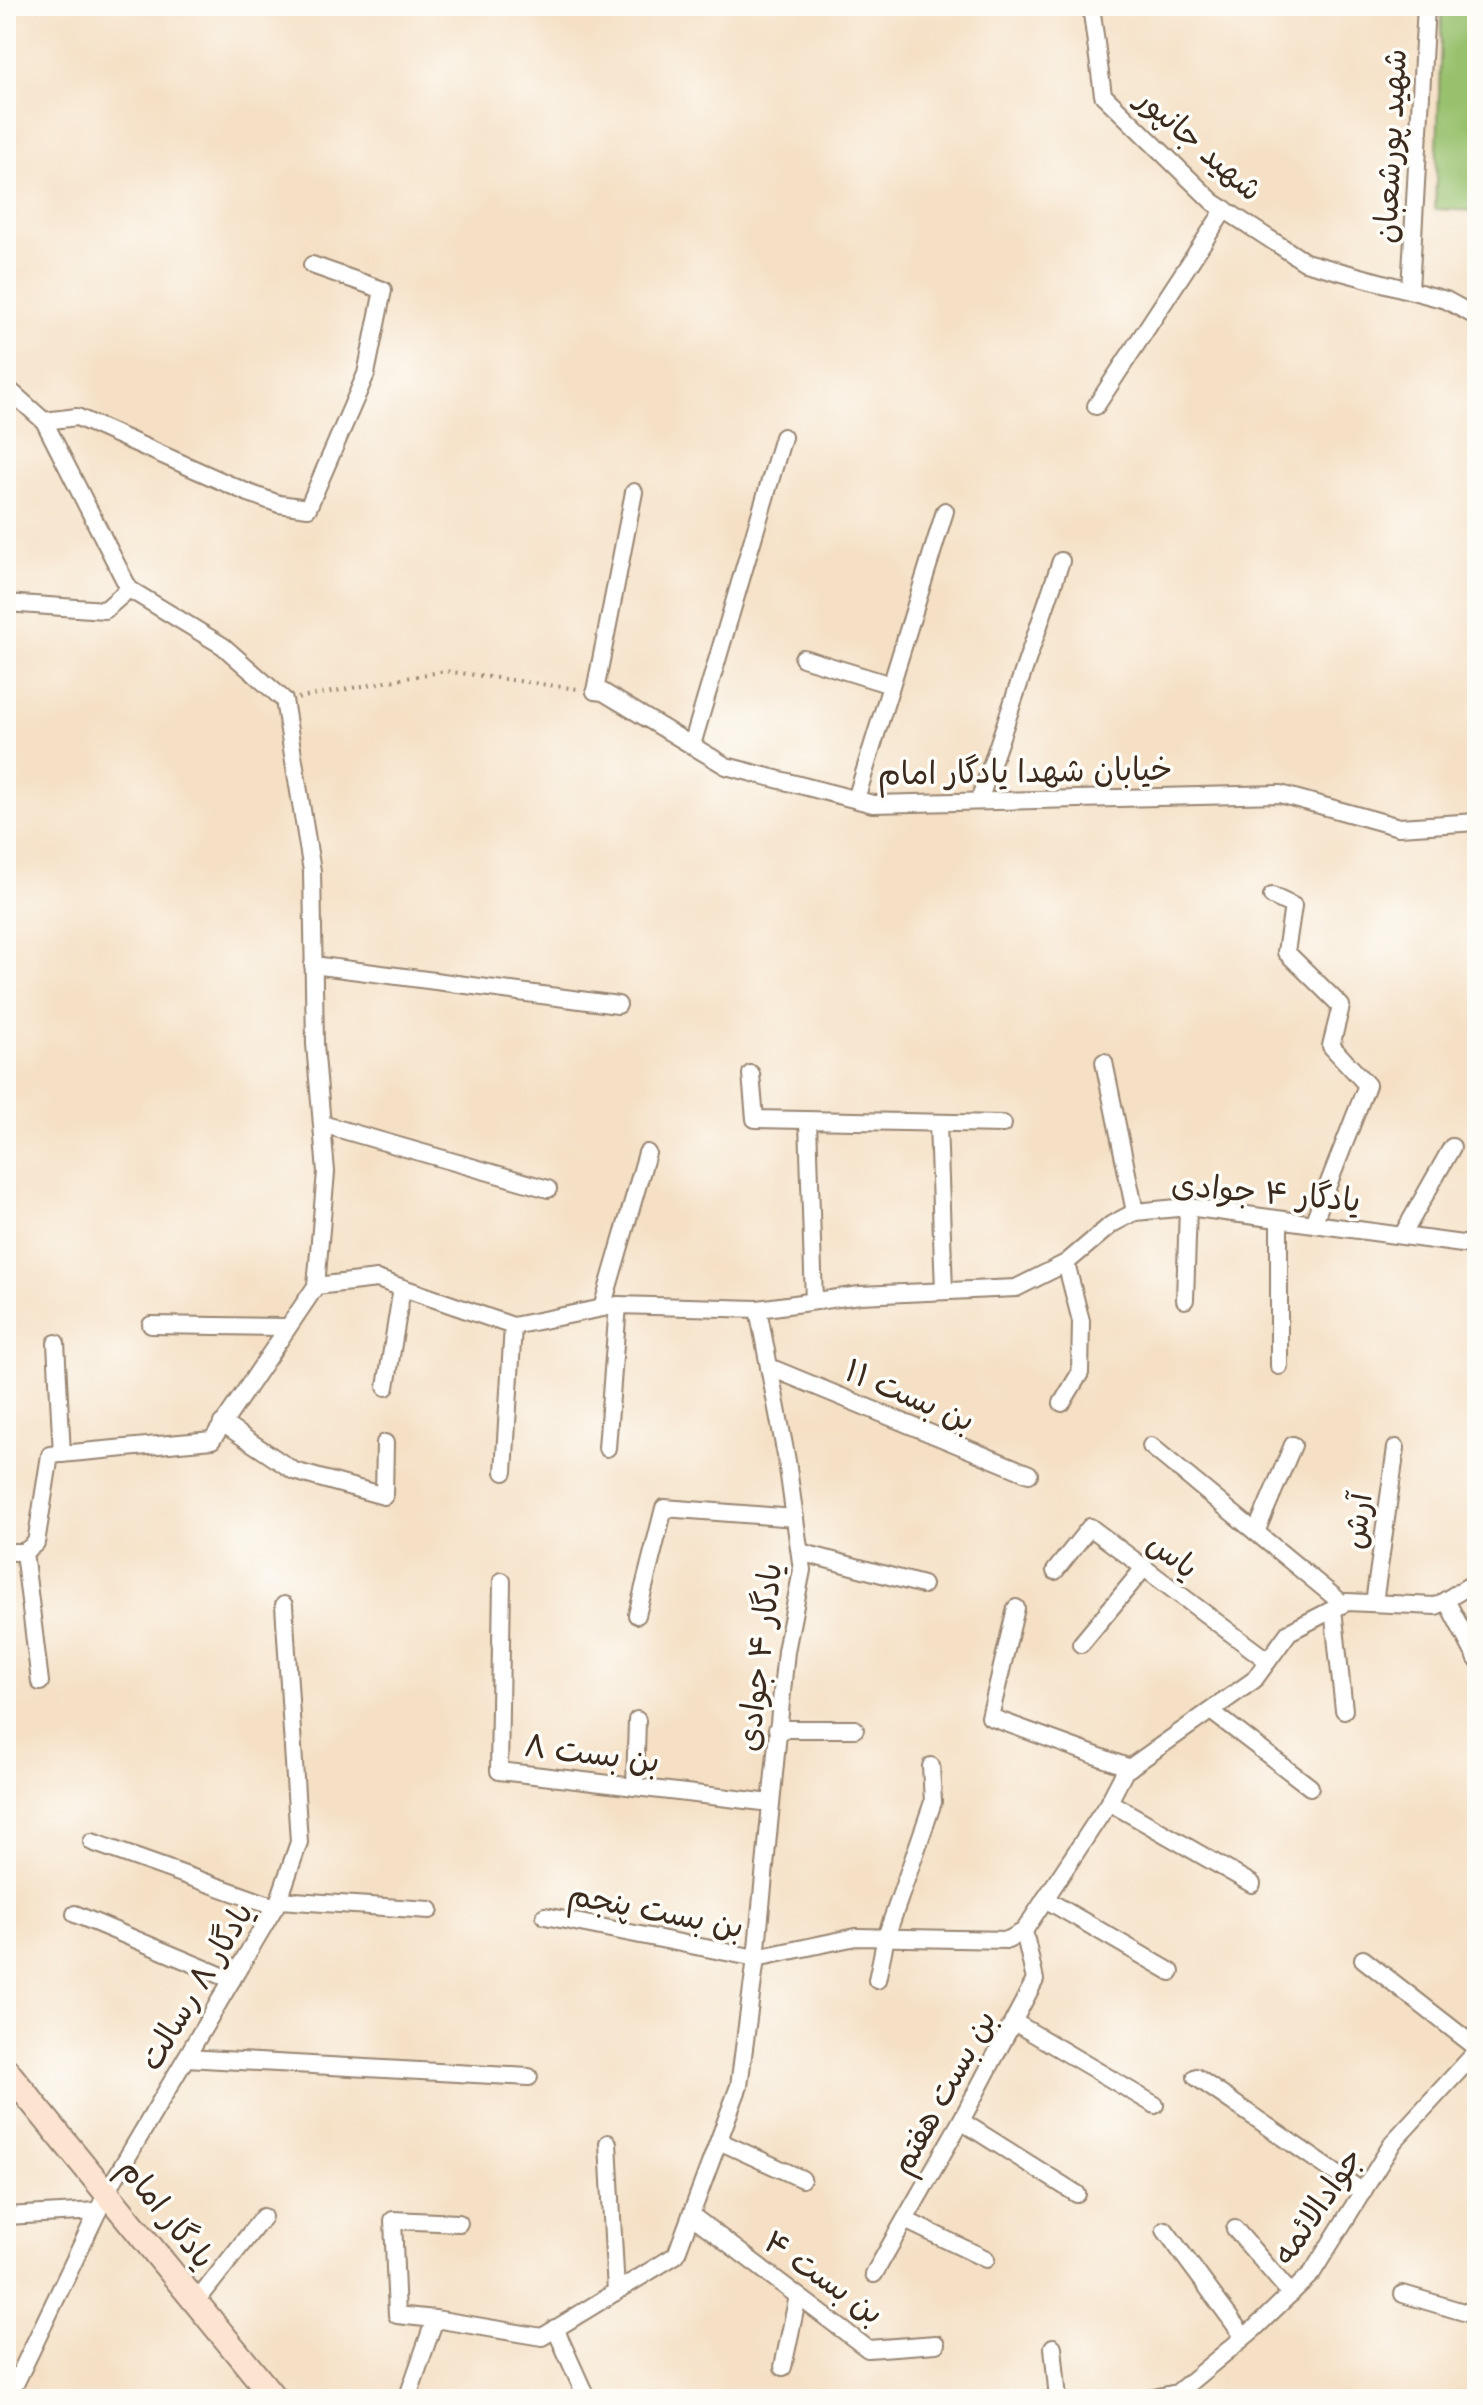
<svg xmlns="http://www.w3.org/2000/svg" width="1483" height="2405" font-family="Mynerve,'Playpen Sans Arabic',sans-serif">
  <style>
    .grass { fill: #98c16d; stroke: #6a7646; stroke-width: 2 }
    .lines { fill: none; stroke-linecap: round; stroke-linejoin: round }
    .street-casing { stroke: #988572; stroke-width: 20 }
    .secondary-casing { stroke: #988572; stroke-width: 28 }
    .path { stroke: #988572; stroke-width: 4; stroke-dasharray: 2 6; stroke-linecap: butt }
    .street { stroke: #fff; stroke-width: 16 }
    .secondary { stroke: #fde4d1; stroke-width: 24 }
    .labels { text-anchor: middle; stroke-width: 7; stroke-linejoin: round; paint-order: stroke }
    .street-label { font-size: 32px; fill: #3b2a1e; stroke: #fdfcf7 }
  </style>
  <rect width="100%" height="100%" fill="#fdfcf7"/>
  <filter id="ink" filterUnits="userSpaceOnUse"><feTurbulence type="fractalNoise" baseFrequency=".0125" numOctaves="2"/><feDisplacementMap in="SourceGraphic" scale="16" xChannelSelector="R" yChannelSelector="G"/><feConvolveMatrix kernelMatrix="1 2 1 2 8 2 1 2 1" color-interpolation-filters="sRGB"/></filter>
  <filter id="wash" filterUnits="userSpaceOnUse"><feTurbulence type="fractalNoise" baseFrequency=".006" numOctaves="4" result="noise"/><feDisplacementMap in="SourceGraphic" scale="32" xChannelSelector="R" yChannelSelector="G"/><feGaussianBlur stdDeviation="1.8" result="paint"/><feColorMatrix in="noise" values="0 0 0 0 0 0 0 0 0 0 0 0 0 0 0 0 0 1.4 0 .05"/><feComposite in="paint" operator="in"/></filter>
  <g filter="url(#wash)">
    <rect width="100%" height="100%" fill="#f5e0c5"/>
    <path class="grass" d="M1442 6H1477V211L1435 209Z"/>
  </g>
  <g filter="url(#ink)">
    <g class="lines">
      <g class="street-casing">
        <g id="street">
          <path d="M1091 6 1103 95 1213 202 1305 262 1446 300 1477 317"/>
          <path d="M1410 290 1426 6"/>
          <path d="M6 387 44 421 129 589 223 646 284 700 312 871 315 1044 326 1172 316 1286"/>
          <path d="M1096 406 1225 209"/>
          <path d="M44 421 77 417 246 492 279 504 308 508 366 374 383 290 312 265"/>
          <path d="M6 603 105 610 129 589"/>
          <path d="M803 658 891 685"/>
          <path d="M595 691 603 692 726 766 873 804 1280 794 1399 827 1477 822"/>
          <path d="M595 691 634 492"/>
          <path d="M692 745 783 437"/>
          <path d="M856 799 945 511"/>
          <path d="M979 801 1061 561"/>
          <path d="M1272 896 1293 906 1286 952 1341 1006 1331 1046 1367 1085 1314 1221"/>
          <path d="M313 965 618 1005"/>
          <path d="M1104 1062 1135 1212"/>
          <path d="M751 1074 755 1119 1003 1124"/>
          <path d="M808 1122 814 1301"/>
          <path d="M938 1123 944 1291"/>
          <path d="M322 1124 548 1189"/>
          <path d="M1279 1220V1366"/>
          <path d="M1403 1234 1452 1147"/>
          <path d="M1185 1300 1188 1207"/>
          <path d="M602 1308 647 1153"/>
          <path d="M151 1325 285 1327"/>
          <path d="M56 1343 62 1454"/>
          <path d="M769 1367 1029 1474"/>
          <path d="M386 1387 402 1288"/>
          <path d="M1062 1403 1080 1373 1081 1321 1066 1263"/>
          <path d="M222 1423 294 1471 384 1496 385 1443"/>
          <path d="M1151 1446 1343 1604"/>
          <path d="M607 1448 618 1305"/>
          <path d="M504 1472 513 1326"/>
          <path d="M1256 1532 1293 1445"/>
          <path d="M6 1552H24"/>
          <path d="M800 1552 923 1585"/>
          <path d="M1055 1571 1090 1527 1268 1661"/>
          <path d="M502 1581 499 1771 771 1803"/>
          <path d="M1446 1600 1477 1659"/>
          <path d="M1374 1603 1396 1448"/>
          <path d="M1016 1608 990 1717 1130 1768"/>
          <path d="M1333 1609 1344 1710"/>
          <path d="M637 1615 664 1508 795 1518"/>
          <path d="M1081 1644 1144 1568"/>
          <path d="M40 1682 24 1552 36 1543 50 1455 212 1440 316 1286 377 1279 513 1326 618 1305 758 1309"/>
          <path d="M1211 1711 1310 1787"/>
          <path d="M777 1729H855"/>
          <path d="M635 1787 637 1720"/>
          <path d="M92 1842 275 1907"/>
          <path d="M1252 1884 1109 1802 1125 1771 1254 1680 1289 1632 1347 1602 1436 1606 1477 1581"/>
          <path d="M1045 1899 1171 1972"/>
          <path d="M279 1900 299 1842 284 1605"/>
          <path d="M75 1914 232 1980"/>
          <path d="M545 1916 756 1958 856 1937 1008 1940 1024 1931 1109 1802"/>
          <path d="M1363 1959 1477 2048"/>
          <path d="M877 1980 886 1937 933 1802 931 1766"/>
          <path d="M1014 2022 1155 2105"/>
          <path d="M186 2058 529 2077"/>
          <path d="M1196 2077 1363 2192"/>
          <path d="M961 2121 1077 2194"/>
          <path d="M719 2141 802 2179"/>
          <path d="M608 2143 616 2292"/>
          <path d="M691 2215 868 2349 936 2344"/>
          <path d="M6 2216 98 2211"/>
          <path d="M905 2220 986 2259"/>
          <path d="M1235 2229 1291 2294"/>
          <path d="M1165 2230 1244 2337"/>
          <path d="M874 2274 961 2121 1035 1980 1024 1931"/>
          <path d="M1403 2294 1477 2316"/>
          <path d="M197 2301 263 2217"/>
          <path d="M435 2319 397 2315 393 2220 459 2223"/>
          <path d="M555 2328 587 2399"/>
          <path d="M1053 2347 1058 2399"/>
          <path d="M783 2367 798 2296"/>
          <path d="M8 2399 108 2190 279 1900 430 1910"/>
          <path d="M407 2399 435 2319 542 2337 676 2255 739 2086 756 1958 786 1651 802 1570 787 1461 758 1309 860 1295 1016 1288 1066 1263 1112 1224 1135 1212 1188 1207 1477 1246"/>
          <path d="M1149 2399 1177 2393 1255 2328 1312 2273 1394 2141 1477 2051"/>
        </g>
      </g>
      <g class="secondary-casing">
        <path id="secondary" d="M6 2070 275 2399"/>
      </g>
      <path class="path" d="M298 698 445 671 578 689"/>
      <use href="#street" class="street"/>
      <use href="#secondary" class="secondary"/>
    </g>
  </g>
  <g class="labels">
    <g class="street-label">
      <text transform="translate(1200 144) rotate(41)" y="11">شهید جانپور</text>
      <text transform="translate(1390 146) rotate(-87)" y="11">شهید پورشعبان</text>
      <text transform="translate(1025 771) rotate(-1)" y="11">خیابان شهدا یادگار امام</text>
      <text transform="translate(1266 1192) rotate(5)" y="11">یادگار ۴ جوادی</text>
      <text transform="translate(910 1395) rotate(23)" y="11">بن بست ۱۱</text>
      <text transform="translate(1357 1521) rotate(-82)" y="11">آرش</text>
      <text transform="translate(1173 1555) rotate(37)" y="11">یاس</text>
      <text transform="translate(759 1657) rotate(-83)" y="11">یادگار ۴ جوادی</text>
      <text transform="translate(592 1753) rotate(7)" y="11">بن بست ۸</text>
      <text transform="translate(656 1910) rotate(11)" y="11">بن بست پنجم</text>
      <text transform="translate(196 1986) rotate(-59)" y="11">یادگار ۸ رسالت</text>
      <text transform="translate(943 2092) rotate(-61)" y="11">بن بست هفتم</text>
      <text transform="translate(1317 2206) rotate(-56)" y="11">جوادالائمه</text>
      <text transform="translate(167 2213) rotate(51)" y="11">یادگار امام</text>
      <text transform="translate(824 2277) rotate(35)" y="11">بن بست ۴</text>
    </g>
  </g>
  <rect width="1483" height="2405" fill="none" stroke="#fdfcf7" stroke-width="32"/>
</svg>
